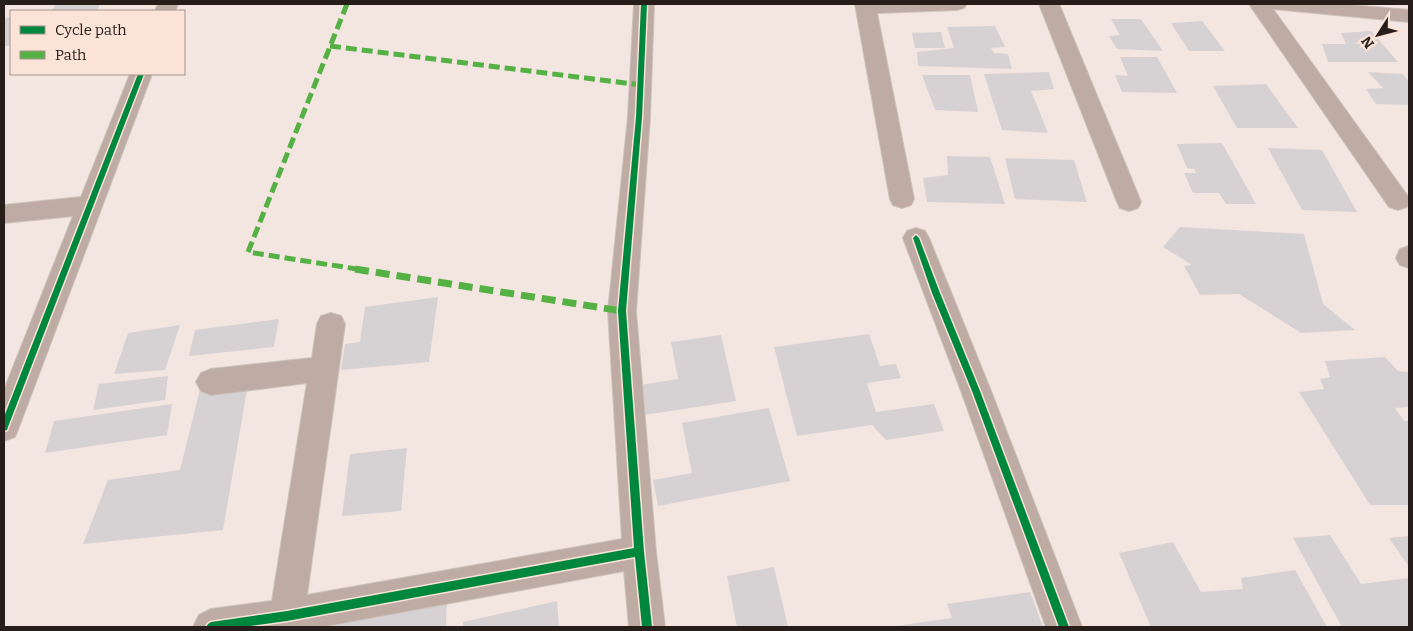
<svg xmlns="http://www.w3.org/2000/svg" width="1413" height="631" font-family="Bitter,serif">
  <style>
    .building { fill: #d6d2d3 }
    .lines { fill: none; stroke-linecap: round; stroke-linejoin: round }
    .minor-casing { stroke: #cdc3be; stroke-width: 2 }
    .minor { fill: #bdaba4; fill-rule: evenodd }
    .quiet-far1 { stroke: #56b145; stroke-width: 5; stroke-dasharray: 11 5; stroke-linecap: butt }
    .quiet { stroke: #56b145; stroke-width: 7; stroke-dasharray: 14 7; stroke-linecap: butt }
    .cycleway-casing { stroke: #fbe3d8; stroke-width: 3 }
    .cycleway { fill: #00873e; fill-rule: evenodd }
  </style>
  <rect width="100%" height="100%" fill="#f3e6e0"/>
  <g class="building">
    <path d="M56 4H100L97 11H51Z"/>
    <path d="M11 17V46H4V18Z"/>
    <path d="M1111 19H1141L1163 51 1117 49 1109 36 1120 35Z"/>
    <path d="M1202 21 1225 51H1189L1171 23Z"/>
    <path d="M995 26 1005 47 991 48 994 53 1008 54 1012 69 918 66 917 52 954 48 947 27Z"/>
    <path d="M1371 31 1398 62H1328L1322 44H1346L1341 33Z"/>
    <path d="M941 32 945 48H915L912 33Z"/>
    <path d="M1120 57H1157L1177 93 1122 92 1115 75 1128 76Z"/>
    <path d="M1049 72 1054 89 1031 91 1048 133 1002 130 984 74Z"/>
    <path d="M1368 72 1403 74 1409 82V105L1376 104 1366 89 1383 88Z"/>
    <path d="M922 75H970L978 112 935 110Z"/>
    <path d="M1266 84 1298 128H1237L1213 86Z"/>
    <path d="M1222 143 1256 204H1226L1219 193H1193L1184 173H1196L1194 169 1187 168 1177 144Z"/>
    <path d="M1268 148 1322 150 1357 212 1302 210Z"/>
    <path d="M947 156 990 157 1005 204 927 202 923 178 948 175Z"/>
    <path d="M1005 158 1074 160 1087 202 1015 199Z"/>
    <path d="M1180 227 1304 234 1323 304 1355 330 1301 333 1239 294 1200 295 1184 266 1192 265 1163 247Z"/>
    <path d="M438 297 429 362 341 370 345 344 360 342 365 307Z"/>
    <path d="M279 319 274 347 189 356 195 330Z"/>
    <path d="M180 325 165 370 114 374 128 333Z"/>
    <path d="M869 334 880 366 896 364 901 378 867 383 876 412 934 404 944 431 886 440 872 425 797 436 774 347Z"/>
    <path d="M721 335 736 401 644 415 640 385 678 379 671 342Z"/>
    <path d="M1385 357 1398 371 1409 372V407L1395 408 1404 421H1409V505H1370L1299 392 1324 389 1320 379 1330 377 1325 361Z"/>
    <path d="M168 376 165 400 93 410 99 384Z"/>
    <path d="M248 384 223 530 83 544 108 480 180 470 200 389Z"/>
    <path d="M172 404 167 435 45 453 54 421Z"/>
    <path d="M769 408 790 481 658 506 653 480 692 473 682 423Z"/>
    <path d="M407 448 401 511 342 516 350 454Z"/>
    <path d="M1330 535 1361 584 1409 578V627H1342L1293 538Z"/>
    <path d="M1409 536V567L1389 538Z"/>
    <path d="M1173 542 1201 592 1243 589 1241 578 1295 570 1327 627H1151L1119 553Z"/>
    <path d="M774 567 788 627H737L727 576Z"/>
    <path d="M1030 592 1043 627H889L952 618 947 604Z"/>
    <path d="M447 597 446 627H335L336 617Z"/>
    <path d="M557 601 559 627H463V622Z"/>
  </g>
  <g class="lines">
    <g class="minor-casing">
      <g id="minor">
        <path d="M158 4H178L175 11H155Z"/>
        <path d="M634 4H654L650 117 636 311 656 552 665 627H629L624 571 321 627H193L199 615 211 609 272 601 307 383 211 395 201 391 196 382 201 373 211 369 312 358 317 324 321 316 331 313 341 316 345 324 307 595 622 539 608 311 628 117Z"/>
        <path d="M855 4H967L964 8 957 10 877 13 914 199 911 205 902 208 893 205 890 199Z"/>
        <path d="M1039 4H1059L1141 202 1138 208 1129 211 1120 208 1117 202Z"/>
        <path d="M1249 4H1339L1409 10V22L1273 9 1407 195 1409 199 1407 207 1398 210 1389 207Z"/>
        <path d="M130 74H152L19 427 15 437 4 441V390L73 216 4 223V205L81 197Z"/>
        <path d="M916 228 925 231 929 238 991 391 1082 627H1046L961 391 903 238 907 231Z"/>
        <path d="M1409 246V268L1400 265 1396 258 1400 249Z"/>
      </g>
    </g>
    <use href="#minor" class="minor"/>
    <g class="quiet-far1">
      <path d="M347 4 248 252 363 270"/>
      <path d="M330 46 641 85"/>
    </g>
    <path class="quiet" d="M355 269 622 311"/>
    <g class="cycleway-casing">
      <g id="cycleway">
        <path d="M641 4H647L642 117 626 311 644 552 652 627H642L635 557 287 621 242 627H206L208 624 211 622 287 611 634 548 618 311 636 117Z"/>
        <path d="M138 74H144L8 427 7 430 4 431V417Z"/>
        <path d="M916 235 919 238 940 293 980 391 1069 627H1059L972 391 932 293 913 238Z"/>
      </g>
    </g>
    <use href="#cycleway" class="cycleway"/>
  </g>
  <rect width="1413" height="631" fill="none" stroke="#271e1a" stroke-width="10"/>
  <rect x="10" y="10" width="175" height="65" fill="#fbe3d8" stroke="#a6948c"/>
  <rect x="20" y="26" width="25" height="8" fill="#00873e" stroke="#a6948c"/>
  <text x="55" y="35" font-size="15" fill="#271e1a">Cycle path</text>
  <rect x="20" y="51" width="25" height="8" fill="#56b145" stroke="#a6948c"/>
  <text x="55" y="60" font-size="15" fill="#271e1a">Path</text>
  <g transform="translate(1378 35) rotate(234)" stroke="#fbe3d8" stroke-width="4" paint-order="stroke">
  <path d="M0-4L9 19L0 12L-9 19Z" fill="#271e1a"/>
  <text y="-8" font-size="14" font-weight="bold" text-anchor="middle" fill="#271e1a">N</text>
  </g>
</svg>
